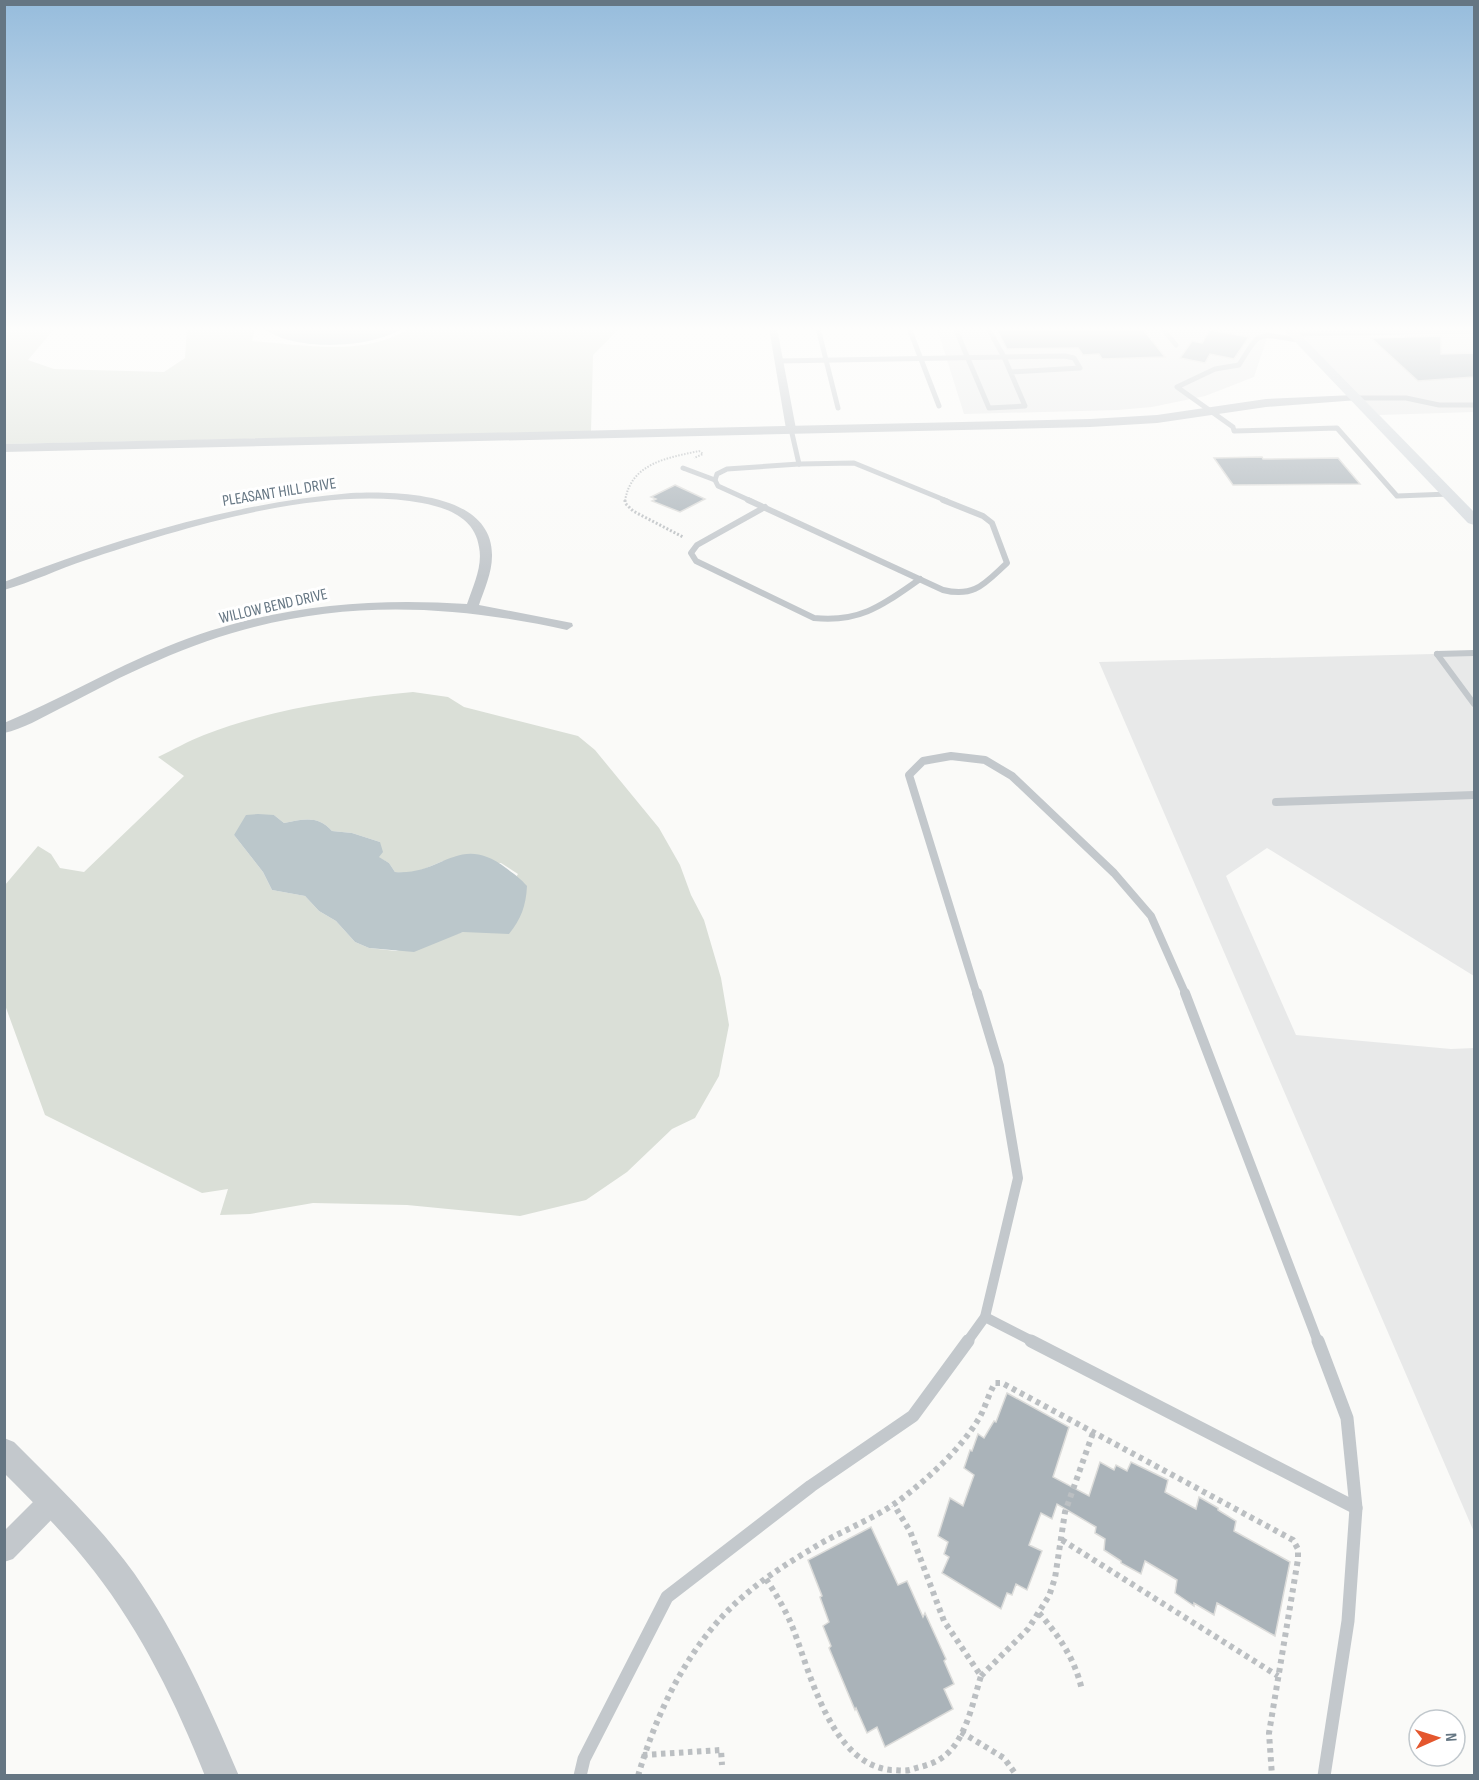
<svg xmlns="http://www.w3.org/2000/svg" width="1479" height="1780" font-family="'Sofia Sans Condensed',sans-serif">
  <style>
    .built { fill: #e8e9e9 }
    .green { fill: #dadfd7; fill-rule: evenodd }
    .water { fill: #bbc7cb }
    .building { fill: #aab3b9; stroke: #dcdcda; stroke-width: 1.5 }
    .lines { fill: none; stroke-linecap: round; stroke-linejoin: round }
    .path-far2 { stroke: #bbbfc2; stroke-width: 2; stroke-dasharray: 1.5 1.5; stroke-linecap: butt }
    .path-far1 { stroke: #bbbfc2; stroke-width: 3; stroke-dasharray: 2 2; stroke-linecap: butt }
    .path { stroke: #bbbfc2; stroke-width: 6; stroke-dasharray: 4.5 4.5; stroke-linecap: butt }
    .service-far4 { stroke: #c3c8cc; stroke-width: 5 }
    .service-far3 { stroke: #c3c8cc; stroke-width: 6 }
    .service-far2 { stroke: #c3c8cc; stroke-width: 8 }
    .service-far1 { stroke: #c3c8cc; stroke-width: 10 }
    .service { stroke: #c3c8cc; stroke-width: 13 }
    .minor { fill: #c3c8cc; fill-rule: evenodd }
    .tertiary { fill: #c3c8cc; fill-rule: evenodd }
    .secondary { fill: #d6dbdf; fill-rule: evenodd }
    .labels { text-anchor: middle; stroke-width: 6; stroke-linejoin: round; paint-order: stroke }
    .far-street-label { font-size: 16px; fill: #657683; stroke: #fff }
  </style>
  <rect width="100%" height="100%" fill="#fafaf8"/>
  <g class="built">
    <path d="M937 328H1265L1269 332 1254 377 1205 396 1152 407 1118 410 964 414Z"/>
    <path d="M1294 328H1474V412L1379 415Z"/>
    <path d="M1474 653V976L1267 848 1226 876 1296 1035 1451 1049 1474 1048V1532L1099 662Z"/>
  </g>
  <g class="green">
    <path d="M4 328H55L28 360 54 369 164 372 185 358 187 328H255L252 341C301 344 365 358 409 328H620L593 355 591 432 5 444Z"/>
    <path d="M413 692 448 697 464 707 578 736 595 750 659 828 680 865 691 895 704 920 721 978 729 1025 719 1076 695 1118 672 1129 627 1172 586 1200 520 1216 407 1205 313 1203 250 1214 220 1215 228 1189 202 1193 45 1115 5 1005V885L38 846 51 854 60 868 84 872 184 776 158 757C173 750 188 741 204 735 271 709 342 699 413 692ZM274 815 284 823C304 819 318 815 332 831L352 833 380 842 378 857 389 863 395 872 412 874 443 861 501 863 518 874 482 931 463 932 396 951 369 948 355 942 336 921 319 911 305 896 272 890 263 872 234 835Z"/>
  </g>
  <g class="water">
    <path d="M263 328H403C371 349 293 352 263 328Z"/>
    <path d="M258 814 274 815 284 823C304 819 318 815 332 831L352 833 380 842 383 852 379 857 389 863 395 872C442 876 459 832 506 868 514 874 520 878 527 886 526 906 521 919 509 934L463 932 414 952 369 948 355 942 336 921 319 911 305 896 272 890 263 872 234 835 246 815Z"/>
  </g>
  <g class="building">
    <path d="M996 328H1142L1165 357 1102 359 1099 354 1083 355 1078 348 1007 349Z"/>
    <path d="M1210 330 1249 337 1234 359 1210 354 1205 363 1180 358 1192 341 1202 343Z"/>
    <path d="M1441 336V354L1474 353V377L1418 381 1371 338Z"/>
    <path d="M1262 457 1263 459 1338 458 1360 484 1233 485 1214 458Z"/>
    <path d="M675 485 705 499 680 512 652 501 656 499 651 497Z"/>
    <path d="M1007 1393 1069 1427 1053 1477 1089 1496 1100 1462 1114 1470 1116 1465 1127 1471 1131 1462 1168 1480 1165 1492 1196 1509 1199 1497 1218 1508V1510L1236 1521 1234 1531 1290 1562 1275 1636 1217 1603 1214 1615 1194 1603V1606L1175 1593 1177 1580 1145 1561 1141 1574 1121 1563V1561L1104 1550 1105 1539 1095 1533 1096 1527 1057 1504 1052 1519 1041 1513 1029 1545 1042 1551 1027 1590 1016 1584 1012 1595 1007 1593 1001 1609 942 1573 949 1557 944 1554 948 1542 938 1536 950 1498 963 1506 974 1475 964 1468 970 1450 972 1451 978 1434 984 1438 994 1421 996 1422Z"/>
    <path d="M871 1527 898 1585 907 1581 923 1617 925 1613 946 1659 944 1661 954 1684 944 1689 953 1709 885 1747 877 1727 867 1733 856 1708 855 1710 829 1648 831 1646 823 1626 829 1622 820 1597 822 1596 808 1560Z"/>
  </g>
  <g class="lines">
    <path class="path-far2" d="M625 501C631 463 667 458 699 451L703 454 694 458"/>
    <path class="path-far1" d="M625 500V503L633 511 683 537"/>
    <g class="path">
      <path d="M1062 1540 1278 1676"/>
      <path d="M766 1579C777 1596 787 1612 794 1631 811 1676 832 1764 891 1770 898 1770 906 1772 913 1769 923 1766 934 1764 943 1757 966 1741 973 1701 981 1676L944 1621 910 1531 894 1505"/>
      <path d="M1039 1613C1059 1636 1075 1659 1082 1690"/>
      <path d="M981 1676 1028 1629 1049 1596 1055 1578 1065 1512 1093 1433"/>
      <path d="M961 1732 1004 1758 1017 1776"/>
      <path d="M643 1755 721 1750 722 1765"/>
      <path d="M638 1776C658 1708 691 1640 746 1594 768 1575 793 1560 818 1545 847 1528 879 1517 905 1496 932 1475 960 1449 978 1420 985 1409 988 1395 995 1383H1002L1293 1540 1298 1549V1559L1269 1733 1272 1776"/>
    </g>
    <g class="service-far4">
      <path d="M818 328 838 408"/>
      <path d="M909 328 939 406"/>
      <path d="M955 328 989 408 1025 406 1004 357 1065 356 1074 358 1080 368 1011 372"/>
      <path d="M1162 328 1176 345"/>
      <path d="M1294 334 1474 331"/>
      <path d="M1300 340C1258 335 1262 327 1239 365L1215 369 1177 387 1233 427 1234 431 1337 428 1397 496 1449 494"/>
      <path d="M779 361 1004 357 988 328"/>
      <path d="M1354 398H1406L1439 405H1474"/>
      <path d="M791 429 799 464"/>
      <path d="M799 464 854 463 947 501"/>
      <path d="M683 468 715 480"/>
      <path d="M751 501 718 486 715 480 717 474 727 469 799 464"/>
    </g>
    <g class="service-far3">
      <path d="M748 500 943 590C975 598 985 583 1007 563L992 523 983 516 943 500"/>
      <path d="M765 507 697 545 691 553 696 561 814 618C861 623 884 604 920 579"/>
      <path d="M1437 654 1474 704"/>
      <path d="M1437 654 1474 653"/>
    </g>
    <g class="service-far2">
      <path d="M1276 802 1474 795"/>
      <path d="M977 995 909 775 923 761 951 756 985 760 1012 776 1114 873 1151 916 1186 995"/>
    </g>
    <g class="service-far1">
      <path d="M1185 993 1318 1342"/>
      <path d="M985 1317 1034 1342"/>
      <path d="M967 1342 985 1317 1018 1178 999 1066 977 993"/>
    </g>
    <g class="service">
      <path d="M1031 1341 1356 1508"/>
      <path d="M1318 1341 1347 1418 1356 1508 1348 1621 1324 1776"/>
      <path d="M580 1776 584 1759 667 1597 811 1486 913 1416 968 1341"/>
    </g>
    <g class="minor">
      <path d="M769 328H777L796 429 791 432 786 429Z"/>
      <path d="M351 493C396 491 493 492 492 556 492 573 484 590 479 605L572 623 573 626 567 630C422 598 294 600 157 661 123 675 91 693 59 709 41 718 23 729 4 733V723C59 700 111 669 166 647 264 607 362 597 467 604 473 586 483 566 479 547 475 518 448 508 422 503 324 484 180 528 86 560 59 569 32 582 4 590V582C116 539 232 503 351 493Z"/>
      <path d="M52 1489 61 1492 64 1501 61 1510 13 1559 4 1562V1531L43 1492Z"/>
    </g>
    <g class="tertiary">
      <path d="M1354 395 1360 398 1358 400 1266 407 1157 423 1090 427 4 452V444L1090 419 1157 415 1266 399Z"/>
      <path d="M4 1438 14 1442C56 1484 99 1525 134 1573 178 1636 209 1705 239 1776H205C176 1703 142 1633 94 1571 67 1536 35 1504 4 1473Z"/>
    </g>
    <path class="secondary" d="M1282 328H1294L1474 512V525L1468 523Z"/>
  </g>
  <linearGradient id="sky" x2="0" y2="1"><stop stop-color="#96bcdc"/><stop offset="0.57" stop-color="#fdfdfc"/><stop offset="1" stop-color="#fdfdfc" stop-opacity="0"/></linearGradient>
  <rect width="1479" height="577" fill="url(#sky)"/>
  <g class="labels">
    <g class="far-street-label">
      <text transform="translate(279 491) rotate(-9)" y="6">PLEASANT HILL DRIVE</text>
      <text transform="translate(273 605) rotate(-13)" y="6">WILLOW BEND DRIVE</text>
    </g>
  </g>
  <rect width="1479" height="1780" fill="none" stroke="#657683" stroke-width="12"/>
  <g transform="translate(1437 1738) rotate(87)"><circle r="28" fill="#ffffff" stroke="#c1c8cd" stroke-width="1.5"/>
  <path d="M0-4.5L10 22L0 15L-10 22Z" fill="#e4572e"/>
  <text y="-9" font-size="16" font-weight="bold" text-anchor="middle" fill="#657683">N</text>
  </g>
</svg>
